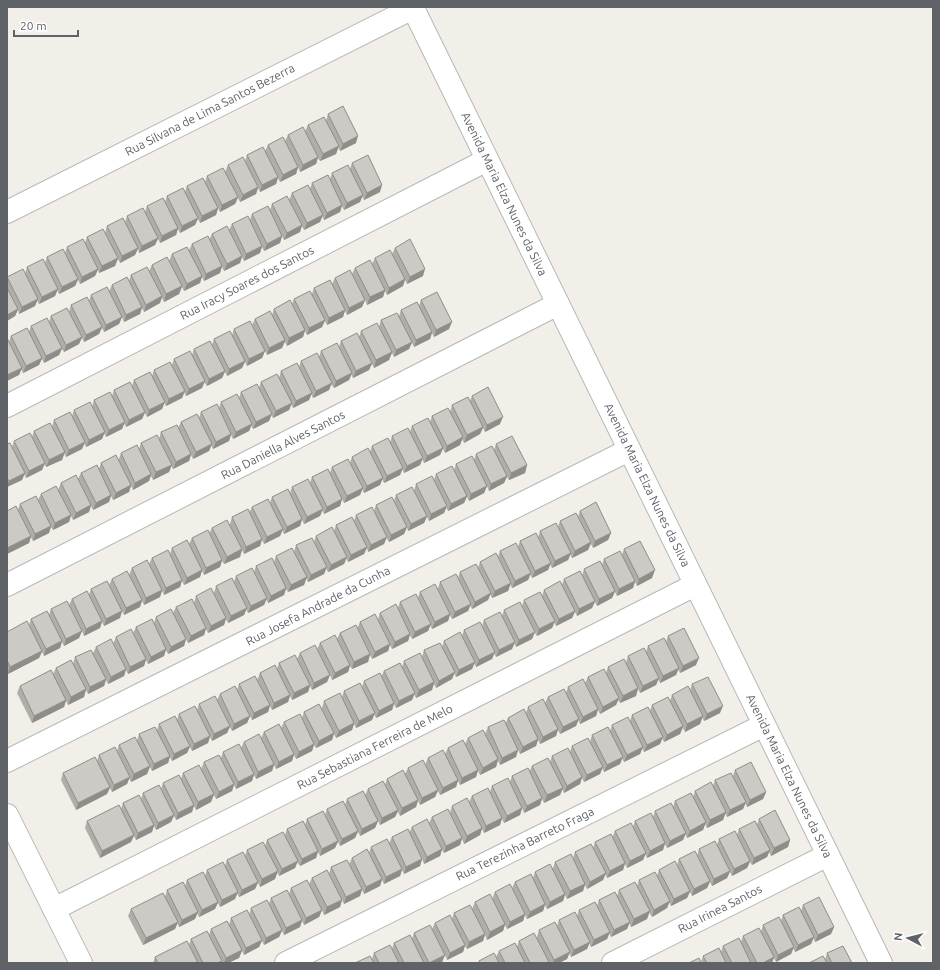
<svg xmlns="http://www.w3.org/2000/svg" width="940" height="970" font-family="Ubuntu,sans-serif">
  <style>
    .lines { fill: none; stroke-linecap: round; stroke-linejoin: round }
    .minor-casing { stroke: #b5b8bc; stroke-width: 24 }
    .minor { stroke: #fff; stroke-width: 22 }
    .wall { fill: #afaea9 }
    .shaded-wall { fill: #8f8d8a }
    .building { fill: #cccac5; stroke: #8f8d8a }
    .labels { text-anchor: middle; stroke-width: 3; stroke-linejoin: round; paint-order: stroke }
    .street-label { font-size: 12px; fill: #5f6368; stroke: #fff }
  </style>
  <rect width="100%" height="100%" fill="#f1efe8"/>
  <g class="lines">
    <g class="minor-casing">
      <g id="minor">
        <path d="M7 212 413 8 881 963"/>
        <path d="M7 406 487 160"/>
        <path d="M7 585 558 304"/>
        <path d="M7 761 629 450"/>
        <path d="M7 815 81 963"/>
        <path d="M54 909 695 585"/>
        <path d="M286 963 764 725"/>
        <path d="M613 963 828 855"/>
      </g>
    </g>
    <use href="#minor" class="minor"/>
  </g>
  <g class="wall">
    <path d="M328 114 356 143 340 151 338 147 336 154 320 161 318 158 316 164 300 172 298 167 296 174 280 182 278 178 276 184 260 192 258 188 256 194 240 202 238 198 235 204 220 212 218 208 216 215 200 223 198 219 195 225 180 233 178 229 176 235 160 243 158 239 155 245 139 253 138 249 135 255 120 263 118 259 115 266 99 273 98 270 95 276 80 284 78 280 75 286 59 294 57 290 55 296 39 304 37 300 35 306 19 314 18 310 15 316 7 321V278L25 274 27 267 45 263 47 257 65 253 67 247 85 243 87 237 105 233 107 226 125 223 127 216 145 212 147 206 165 202 167 196 185 192 187 186 205 182 207 176 225 172 228 165 245 161 247 155 265 151 268 145 285 141 288 135 305 131 308 125 326 121Z"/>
    <path d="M352 163 380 192 364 200 362 196 360 202 344 210 342 206 340 212 324 220 322 216 320 222 304 230 302 226 300 232 284 240 282 236 280 243 264 251 262 247 260 253 244 261 242 257 240 263 224 271 222 267 220 273 204 281 202 277 200 283 184 291 182 287 179 294 164 302 162 298 160 303 144 312 142 308 140 314 124 322 122 317 119 324 104 332 102 328 99 334 84 342 82 338 79 344 64 352 62 349 59 355 44 363 42 359 39 365 23 373 21 369 19 375 9 342 11 336 29 332 31 326 49 322 51 316 69 312 71 305 89 301 91 295 109 291 112 285 129 281 131 275 149 271 152 265 169 261 172 254 189 250 192 244 209 240 212 234 229 230 232 224 250 220 252 214 270 210 272 204 289 200 292 193 310 189 312 183 330 179 332 173 350 169Z"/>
    <path d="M395 248 423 276 407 284 405 280 403 286 387 295 385 291 383 297 367 305 365 300 362 307 347 315 345 311 343 317 327 325 325 321 322 327 307 335 305 331 303 337 287 346 285 342 282 348 267 355 265 351 262 358 247 366 245 362 242 368 227 376 225 372 222 378 207 386 204 382 202 388 186 396 184 392 182 398 166 406 164 402 162 409 147 417 145 413 142 419 126 427 124 423 122 429 106 437 104 433 102 439 86 447 84 443 82 449 66 457 64 453 62 460 46 467 44 464 42 470 26 478 24 474 22 480 7 487V444L12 447 14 441 32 437 34 431 52 427 54 420 72 416 74 410 92 407 94 400 112 396 114 390 132 386 134 380 152 376 154 370 172 365 174 359 192 355 194 349 212 345 214 339 232 335 234 329 252 325 255 319 272 315 274 309 292 304 294 299 312 294 314 288 332 284 335 278 352 274 355 268 372 264 375 258 392 254Z"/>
    <path d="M421 300 449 329 434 337 432 333 430 339 414 347 412 343 409 349 394 357 392 353 389 360 374 368 372 364 369 370 353 378 351 374 349 380 334 388 331 384 329 390 313 398 311 394 309 400 293 408 291 404 289 410 273 418 271 414 269 421 253 429 251 425 249 431 233 439 231 435 229 441 213 449 211 445 209 451 193 459 191 455 189 461 173 469 171 465 169 472 153 480 151 476 149 481 133 490 131 486 129 492 113 500 111 496 109 502 93 510 91 506 89 512 73 520 71 516 69 522 53 530 51 527 49 533 33 541 31 537 29 543 7 554V511L18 510 20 504 38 500 41 494 58 490 61 483 78 479 81 473 99 469 101 463 119 459 121 453 139 449 141 443 159 439 161 432 178 428 181 422 199 418 201 412 219 408 221 402 239 398 241 392 259 388 261 382 279 378 281 371 299 367 301 361 319 357 321 351 339 347 341 341 359 337 361 331 379 327 381 320 399 316 401 310 419 306Z"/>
    <path d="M472 396 500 424 485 432 483 428 480 434 464 443 462 439 460 445 445 453 443 449 440 455 424 463 422 459 420 465 404 473 402 469 400 475 384 483 382 479 380 485 364 493 362 489 360 495 344 503 342 499 340 506 324 514 322 510 320 516 304 524 302 520 300 526 284 534 282 530 280 536 264 544 262 540 260 546 244 554 242 550 240 557 224 564 222 561 220 567 204 575 202 571 200 577 184 585 182 581 180 587 164 595 162 591 160 597 144 605 142 601 140 607 124 615 122 611 120 618 104 626 102 622 100 628 84 636 82 631 79 638 64 646 62 642 60 648 44 656 42 652 39 658 8 674 7 673V632L29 625 31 619 49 615 51 609 69 605 72 599 89 595 91 589 109 585 112 579 129 575 132 568 149 564 152 558 170 554 172 548 189 544 192 538 209 534 212 528 230 524 232 517 249 513 252 507 270 503 272 497 290 493 292 487 310 483 312 477 330 473 332 467 350 463 352 457 370 452 372 446 390 443 392 436 410 432 412 426 430 422 432 416 450 412 452 405 470 401Z"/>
    <path d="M496 444 527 465 525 473 509 480 507 477 504 483 489 491 487 486 484 493 469 501 467 497 464 503 448 511 446 507 444 513 429 521 427 517 424 523 408 531 407 527 404 534 389 542 386 537 384 544 368 552 367 548 364 554 348 562 346 558 344 564 328 572 326 568 324 574 308 582 306 578 304 585 288 592 286 589 284 595 268 603 266 599 264 605 248 613 246 609 244 615 228 623 226 619 224 625 208 633 206 629 204 635 188 643 186 639 184 646 168 654 166 650 164 656 148 664 146 660 144 666 128 674 126 670 124 676 108 684 106 680 104 686 88 694 86 690 84 697 68 705 66 701 64 707 32 723 17 693 20 686 53 674 56 668 73 664 75 657 93 653 96 647 113 644 116 637 133 633 136 627 154 623 156 617 173 613 176 607 194 603 196 596 214 593 216 586 234 582 236 576 254 572 256 566 274 562 276 556 294 552 296 545 314 542 316 536 334 531 336 525 354 521 356 515 374 511 376 505 394 501 396 495 414 491 416 484 434 480 436 474 454 470 456 464 474 460 476 454 494 450Z"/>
    <path d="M580 511 611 533 608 540 593 548 591 544 588 550 572 558 570 554 568 560 552 568 550 564 548 570 532 578 530 574 528 580 512 588 510 584 508 591 492 598 490 594 488 600 472 609 470 605 468 611 452 619 450 615 448 621 432 629 430 625 428 631 412 639 410 635 408 641 392 649 390 645 388 651 372 659 370 655 368 662 352 669 350 666 348 672 332 680 330 675 327 682 312 690 310 686 308 692 292 700 290 696 288 702 272 710 270 706 268 712 252 720 250 716 247 723 232 731 230 727 227 733 212 741 210 737 208 743 192 751 190 747 187 753 172 761 170 757 168 763 152 771 150 767 147 774 131 782 129 778 127 784 112 792 110 788 107 794 76 810 61 780 63 773 97 761 99 755 117 751 119 745 137 741 139 734 157 730 159 724 177 720 179 714 197 710 199 704 217 700 220 694 237 690 239 684 257 680 260 673 277 669 279 663 297 659 300 653 317 649 320 643 337 639 340 633 357 629 360 622 378 619 380 613 398 608 400 602 418 598 420 592 438 588 440 582 458 578 460 572 478 568 480 562 498 557 500 551 518 547 520 541 538 538 540 531 558 527 560 521 578 517Z"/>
    <path d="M624 549 652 578 637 586 635 582 633 588 617 596 615 592 612 598 597 606 595 602 592 608 577 616 575 612 572 618 556 626 554 622 552 628 537 636 534 632 532 639 516 647 514 643 512 649 496 657 494 653 492 659 476 667 474 663 472 669 456 677 454 673 452 679 436 688 434 684 432 690 416 698 414 694 412 700 396 708 394 704 392 710 376 718 374 714 372 720 356 728 354 724 352 730 336 738 334 734 332 740 316 748 314 745 312 751 296 759 294 755 292 761 276 769 274 765 272 771 256 779 254 775 252 781 236 789 234 785 232 791 216 799 214 795 211 802 196 810 194 806 192 812 176 820 174 816 171 822 156 830 154 826 152 832 136 840 134 836 131 842 100 858 85 828 87 821 121 809 123 803 141 799 143 793 161 789 163 783 181 779 183 773 201 769 204 762 221 758 223 752 241 748 244 742 261 738 264 732 281 728 284 722 302 718 304 712 322 708 324 701 342 697 344 691 362 687 364 681 381 677 384 671 402 667 404 661 422 657 424 650 442 647 444 641 462 636 464 630 482 626 484 620 502 616 504 610 522 606 524 600 542 596 544 590 562 585 564 579 582 576 584 569 602 565 604 559 622 555Z"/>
    <path d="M668 636 696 665 680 673 678 669 676 675 660 683 658 679 656 685 640 693 638 689 636 696 620 703 618 700 616 705 600 714 598 710 596 716 580 724 578 720 576 726 560 734 558 730 556 736 540 744 538 740 536 746 520 754 518 750 516 757 500 765 498 761 496 767 480 775 478 771 476 777 460 785 458 781 456 787 440 795 438 791 435 797 420 805 418 801 416 807 400 816 398 812 395 817 380 825 378 821 375 828 360 836 358 832 355 838 340 846 338 842 335 848 320 856 318 852 316 858 300 866 297 862 295 868 279 876 277 872 275 879 260 887 258 883 255 889 239 897 237 893 235 899 220 907 218 903 215 909 199 917 197 913 195 919 179 927 177 923 175 929 143 945 128 916 131 909 165 897 167 890 185 886 187 880 205 876 207 870 225 866 227 860 245 856 247 850 265 846 267 840 285 835 287 829 305 825 307 819 325 815 327 809 345 805 347 799 365 795 368 789 385 785 387 779 405 774 408 768 425 765 428 758 445 754 448 748 465 744 468 738 485 734 488 727 505 724 508 718 526 713 528 707 545 703 548 697 566 693 568 687 585 683 588 677 606 673 608 667 626 663 628 656 646 652 648 646 666 642Z"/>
    <path d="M692 684 720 713 704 721 702 717 700 724 685 732 683 728 680 734 664 742 662 738 660 744 644 752 642 748 640 754 624 762 622 758 620 764 604 772 602 768 600 774 584 782 582 778 580 784 564 793 562 789 560 795 544 803 542 799 540 805 524 813 522 808 520 815 504 823 502 819 500 825 484 833 482 829 480 835 464 844 462 839 460 845 444 853 442 850 440 856 424 864 422 859 420 866 404 874 402 870 400 876 384 884 382 880 380 886 364 894 362 890 360 896 344 904 342 900 340 907 324 915 322 910 319 917 304 925 302 921 300 927 284 935 282 931 279 937 264 945 262 941 259 947 244 955 242 951 239 958 228 963H222L221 962V963H153L155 957 189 945 191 939 209 935 211 929 229 925 231 918 249 915 251 908 269 904 271 898 289 894 291 888 309 884 312 878 329 874 331 867 349 864 352 858 369 853 371 847 389 843 392 837 409 833 412 827 429 823 432 817 450 813 452 806 469 802 472 796 490 792 492 786 510 782 512 776 529 772 532 766 550 762 552 756 570 752 572 746 590 742 592 735 610 731 612 725 630 721 632 715 650 711 652 705 670 701 672 695 690 690Z"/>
    <path d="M735 770 766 792 763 799 747 807 745 803 743 809 727 817 725 813 723 820 707 828 705 824 703 830 687 838 685 834 683 840 667 848 665 844 663 850 647 858 645 854 643 860 627 868 625 864 623 870 607 878 605 874 603 880 587 889 585 885 583 891 567 899 565 895 563 901 547 909 545 905 543 911 527 919 525 915 523 921 507 929 505 925 503 931 487 940 485 935 483 941 467 949 465 946 463 952 447 960 445 955 442 962 440 963H355L372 959 374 953 392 949 394 943 412 939 414 933 432 929 435 923 452 919 454 913 472 909 475 902 492 899 495 892 512 888 515 882 533 878 535 872 553 868 555 862 573 858 575 852 593 848 595 842 612 838 615 831 633 827 635 821 653 817 655 811 673 807 675 801 693 797 695 791 713 786 715 780 733 776Z"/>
    <path d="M759 819 790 840 788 847 771 856 769 852 767 857 752 865 750 862 747 868 732 876 730 872 727 878 712 886 710 882 707 888 692 896 690 892 687 898 671 906 669 902 667 908 652 917 649 912 647 919 631 927 629 923 627 929 611 937 609 933 607 939 591 947 589 943 587 949 571 957 569 953 567 959 559 963H478L479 961 496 957 499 951 517 947 519 941 537 937 539 930 557 926 559 920 577 916 579 910 597 906 599 900 617 896 619 890 637 886 639 880 657 876 659 870 677 865 679 859 697 856 699 849 717 845 719 839 737 835 739 829 757 825Z"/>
    <path d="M803 905 834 927 831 934 815 942 813 938 811 944 795 952 793 948 791 954 776 962 774 958 772 963H689L701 962 703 956 721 952 723 946 741 942 743 936 761 932 763 925 781 921 783 915 801 911Z"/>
    <path d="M827 953 852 963H809L825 960Z"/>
  </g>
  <g class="shaded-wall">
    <path d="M358 136 356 143 340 151 343 144Z"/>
    <path d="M339 146 336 154 320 161 323 154Z"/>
    <path d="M318 157 316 164 300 172 303 165Z"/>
    <path d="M298 167 296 174 280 182 283 175Z"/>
    <path d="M278 177 276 184 260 192 262 185Z"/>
    <path d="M382 185 380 192 364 200 367 193Z"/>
    <path d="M258 187 256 194 240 202 243 195Z"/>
    <path d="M363 195 360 202 344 210 347 203Z"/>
    <path d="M238 197 235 204 220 212 222 205Z"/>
    <path d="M342 205 340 212 324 220 327 213Z"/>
    <path d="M218 208 216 215 200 223 202 216Z"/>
    <path d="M323 215 320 222 304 230 307 223Z"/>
    <path d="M198 218 195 225 180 233 182 226Z"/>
    <path d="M302 225 300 232 284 240 287 233Z"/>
    <path d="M178 228 176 235 160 243 162 236Z"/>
    <path d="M282 236 280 243 264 251 267 244Z"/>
    <path d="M158 238 155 245 139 253 142 246Z"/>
    <path d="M262 246 260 253 244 261 246 254Z"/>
    <path d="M138 248 135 255 120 263 122 256Z"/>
    <path d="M242 256 240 263 224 271 227 264Z"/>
    <path d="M118 258 115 266 99 273 102 266Z"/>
    <path d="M222 266 220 273 204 281 206 274Z"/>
    <path d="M98 269 95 276 80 284 82 277Z"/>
    <path d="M425 269 423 276 407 284 410 277Z"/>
    <path d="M202 276 200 283 184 291 187 284Z"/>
    <path d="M78 279 75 286 59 294 62 287Z"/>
    <path d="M405 279 403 286 387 295 389 288Z"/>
    <path d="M182 286 179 294 164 302 166 294Z"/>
    <path d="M58 289 55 296 39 304 42 297Z"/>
    <path d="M385 290 383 297 367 305 370 297Z"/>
    <path d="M162 296 160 303 144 312 146 305Z"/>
    <path d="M38 299 35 306 19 314 22 307Z"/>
    <path d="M365 300 362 307 347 315 349 308Z"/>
    <path d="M142 307 140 314 124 322 126 315Z"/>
    <path d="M18 309 15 316 7 321V315Z"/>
    <path d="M345 310 343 317 327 325 329 318Z"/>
    <path d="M122 317 119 324 104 332 106 325Z"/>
    <path d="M325 320 322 327 307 335 309 328Z"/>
    <path d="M452 322 449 329 434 337 436 330Z"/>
    <path d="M102 327 99 334 84 342 86 335Z"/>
    <path d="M305 330 303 337 287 346 289 338Z"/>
    <path d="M432 332 430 339 414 347 416 340Z"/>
    <path d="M82 337 79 344 64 352 66 345Z"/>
    <path d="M285 340 282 348 267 355 269 348Z"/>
    <path d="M412 342 409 349 394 357 396 350Z"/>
    <path d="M62 348 59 355 44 363 46 356Z"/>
    <path d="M265 351 262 358 247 366 249 359Z"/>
    <path d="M392 352 389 360 374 368 376 360Z"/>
    <path d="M42 358 39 365 23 373 26 366Z"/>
    <path d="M245 361 242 368 227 376 229 369Z"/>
    <path d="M372 363 369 370 353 378 356 371Z"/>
    <path d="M22 368 19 375 7 381V375Z"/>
    <path d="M225 371 222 378 207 386 209 379Z"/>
    <path d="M352 373 349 380 334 388 336 381Z"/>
    <path d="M205 381 202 388 186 396 189 389Z"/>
    <path d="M332 383 329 390 313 398 316 391Z"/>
    <path d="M185 391 182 398 166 406 169 399Z"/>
    <path d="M312 393 309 400 293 408 296 401Z"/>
    <path d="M165 402 162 409 147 417 149 410Z"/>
    <path d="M292 403 289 410 273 418 276 411Z"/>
    <path d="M145 412 142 419 126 427 129 420Z"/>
    <path d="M272 414 269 421 253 429 256 422Z"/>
    <path d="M503 417 500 424 485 432 487 425Z"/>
    <path d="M125 422 122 429 106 437 109 430Z"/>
    <path d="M252 424 249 431 233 439 236 432Z"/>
    <path d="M483 427 480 434 464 443 467 435Z"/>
    <path d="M105 432 102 439 86 447 89 440Z"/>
    <path d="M231 434 229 441 213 449 216 442Z"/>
    <path d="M463 437 460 445 445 453 447 446Z"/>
    <path d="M85 442 82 449 66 457 69 450Z"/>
    <path d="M212 444 209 451 193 459 196 452Z"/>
    <path d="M443 448 440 455 424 463 427 456Z"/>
    <path d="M65 452 62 460 46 467 49 460Z"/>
    <path d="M191 454 189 461 173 469 176 462Z"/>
    <path d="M423 458 420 465 404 473 407 466Z"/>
    <path d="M45 463 42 470 26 478 29 471Z"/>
    <path d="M172 465 169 472 153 480 156 472Z"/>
    <path d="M527 465 525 473 509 480 511 473Z"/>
    <path d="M403 468 400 475 384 483 387 476Z"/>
    <path d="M25 473 22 480 7 487V485L9 481Z"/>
    <path d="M151 474 149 481 133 490 135 483Z"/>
    <path d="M507 476 504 483 489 491 491 484Z"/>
    <path d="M383 478 380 485 364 493 367 486Z"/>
    <path d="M131 485 129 492 113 500 116 493Z"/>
    <path d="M487 486 484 493 469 501 471 494Z"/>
    <path d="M363 488 360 495 344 503 347 496Z"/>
    <path d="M111 495 109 502 93 510 96 503Z"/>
    <path d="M467 496 464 503 448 511 451 504Z"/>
    <path d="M342 499 340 506 324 514 327 507Z"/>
    <path d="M91 505 89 512 73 520 76 513Z"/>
    <path d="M447 506 444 513 429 521 431 514Z"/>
    <path d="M323 509 320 516 304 524 307 517Z"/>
    <path d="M71 515 69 522 53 530 55 523Z"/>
    <path d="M427 516 424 523 408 531 411 524Z"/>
    <path d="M302 519 300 526 284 534 287 527Z"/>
    <path d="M51 526 49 533 33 541 35 534Z"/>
    <path d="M407 527 404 534 389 542 391 535Z"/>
    <path d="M283 529 280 536 264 544 267 537Z"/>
    <path d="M611 533 608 540 593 548 595 541Z"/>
    <path d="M31 536 29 543 7 554V548Z"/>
    <path d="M387 537 384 544 368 552 371 545Z"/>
    <path d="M262 539 260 546 244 554 246 547Z"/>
    <path d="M591 542 588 550 572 558 575 551Z"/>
    <path d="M367 547 364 554 348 562 351 555Z"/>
    <path d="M242 549 240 557 224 564 227 557Z"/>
    <path d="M571 553 568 560 552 568 555 561Z"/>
    <path d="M347 557 344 564 328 572 331 565Z"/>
    <path d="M222 560 220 567 204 575 206 568Z"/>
    <path d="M551 563 548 570 532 578 535 571Z"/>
    <path d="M327 567 324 574 308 582 311 575Z"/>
    <path d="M202 570 200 577 184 585 187 578Z"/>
    <path d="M655 570 652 578 637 586 639 579Z"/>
    <path d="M531 573 528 580 512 588 515 581Z"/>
    <path d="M307 577 304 585 288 592 291 585Z"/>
    <path d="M182 580 180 587 164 595 166 588Z"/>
    <path d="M635 581 633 588 617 596 619 589Z"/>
    <path d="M511 583 508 591 492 598 495 591Z"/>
    <path d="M286 588 284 595 268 603 271 596Z"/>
    <path d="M162 590 160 597 144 605 146 598Z"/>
    <path d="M615 591 612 598 597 606 599 599Z"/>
    <path d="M491 593 488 600 472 609 475 602Z"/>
    <path d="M267 598 264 605 248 613 251 606Z"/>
    <path d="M142 600 140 607 124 615 126 608Z"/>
    <path d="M595 601 592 608 577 616 579 609Z"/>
    <path d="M471 604 468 611 452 619 455 612Z"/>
    <path d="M247 608 244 615 228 623 231 616Z"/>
    <path d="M122 611 120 618 104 626 106 619Z"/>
    <path d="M575 611 572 618 556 626 559 619Z"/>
    <path d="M450 614 448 621 432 629 435 622Z"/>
    <path d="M226 618 224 625 208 633 211 626Z"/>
    <path d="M102 621 100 628 84 636 86 629Z"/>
    <path d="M555 621 552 628 537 636 539 629Z"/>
    <path d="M431 624 428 631 412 639 415 632Z"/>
    <path d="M206 628 204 635 188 643 191 636Z"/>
    <path d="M82 631 79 638 64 646 66 639Z"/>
    <path d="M535 632 532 639 516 647 519 640Z"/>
    <path d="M410 634 408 641 392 649 395 642Z"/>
    <path d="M186 639 184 646 168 654 171 647Z"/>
    <path d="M62 641 60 648 44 656 46 649Z"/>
    <path d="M515 642 512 649 496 657 499 650Z"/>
    <path d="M390 644 388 651 372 659 375 652Z"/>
    <path d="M166 649 164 656 148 664 151 657Z"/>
    <path d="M42 651 39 658 8 674 10 667Z"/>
    <path d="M495 652 492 659 476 667 479 660Z"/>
    <path d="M370 654 368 662 352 669 354 662Z"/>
    <path d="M699 658 696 665 680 673 683 666Z"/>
    <path d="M146 659 144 666 128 674 130 667Z"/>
    <path d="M475 662 472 669 456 677 459 670Z"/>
    <path d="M350 665 348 672 332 680 335 673Z"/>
    <path d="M679 668 676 675 660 683 663 676Z"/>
    <path d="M126 669 124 676 108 684 111 677Z"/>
    <path d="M455 672 452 679 436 688 439 681Z"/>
    <path d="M330 675 327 682 312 690 314 683Z"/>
    <path d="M659 678 656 685 640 693 643 686Z"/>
    <path d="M106 679 104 686 88 694 90 687Z"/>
    <path d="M434 682 432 690 416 698 419 690Z"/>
    <path d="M310 685 308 692 292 700 294 693Z"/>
    <path d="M638 688 636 696 620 703 623 696Z"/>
    <path d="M86 689 84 697 68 705 71 697Z"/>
    <path d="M415 693 412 700 396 708 399 701Z"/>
    <path d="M290 695 288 702 272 710 274 703Z"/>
    <path d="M619 698 616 705 600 714 603 707Z"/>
    <path d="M66 700 64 707 32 723 34 716Z"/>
    <path d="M394 703 392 710 376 718 379 711Z"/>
    <path d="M270 705 268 712 252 720 254 713Z"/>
    <path d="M723 706 720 713 704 721 707 714Z"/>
    <path d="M598 709 596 716 580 724 583 717Z"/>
    <path d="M375 713 372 720 356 728 359 721Z"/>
    <path d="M250 716 247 723 232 731 234 724Z"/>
    <path d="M703 716 700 724 685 732 687 724Z"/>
    <path d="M579 719 576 726 560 734 563 727Z"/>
    <path d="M354 723 352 730 336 738 339 731Z"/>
    <path d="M230 726 227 733 212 741 214 734Z"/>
    <path d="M683 726 680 734 664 742 667 735Z"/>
    <path d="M558 729 556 736 540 744 543 737Z"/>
    <path d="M334 733 332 740 316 748 319 741Z"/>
    <path d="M210 736 208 743 192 751 194 744Z"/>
    <path d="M663 737 660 744 644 752 647 745Z"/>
    <path d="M538 739 536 746 520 754 523 747Z"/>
    <path d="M314 744 312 751 296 759 299 752Z"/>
    <path d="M190 746 187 753 172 761 174 754Z"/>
    <path d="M643 747 640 754 624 762 627 755Z"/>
    <path d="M518 750 516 757 500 765 502 758Z"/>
    <path d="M294 754 292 761 276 769 279 762Z"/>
    <path d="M170 756 168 763 152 771 154 764Z"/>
    <path d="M623 757 620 764 604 772 607 765Z"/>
    <path d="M498 759 496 767 480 775 483 768Z"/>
    <path d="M274 764 272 771 256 779 258 772Z"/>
    <path d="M150 766 147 774 131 782 134 774Z"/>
    <path d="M603 767 600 774 584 782 587 775Z"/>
    <path d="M478 770 476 777 460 785 462 778Z"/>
    <path d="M254 774 252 781 236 789 238 782Z"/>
    <path d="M130 777 127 784 112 792 114 785Z"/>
    <path d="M582 777 580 784 564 793 567 786Z"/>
    <path d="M458 780 456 787 440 795 443 788Z"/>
    <path d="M234 784 232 791 216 799 219 792Z"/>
    <path d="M110 787 107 794 76 810 78 803Z"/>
    <path d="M563 788 560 795 544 803 547 795Z"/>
    <path d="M438 790 435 797 420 805 422 798Z"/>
    <path d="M766 792 763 799 747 807 750 800Z"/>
    <path d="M214 794 211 802 196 810 198 802Z"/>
    <path d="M542 798 540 805 524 813 527 806Z"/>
    <path d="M418 800 416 807 400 816 402 808Z"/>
    <path d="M746 802 743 809 727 817 730 810Z"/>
    <path d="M194 805 192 812 176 820 178 813Z"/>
    <path d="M522 808 520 815 504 823 507 816Z"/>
    <path d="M398 810 395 817 380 825 382 818Z"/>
    <path d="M726 812 723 820 707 828 710 820Z"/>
    <path d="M174 815 171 822 156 830 158 823Z"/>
    <path d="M502 818 500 825 484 833 486 826Z"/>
    <path d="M378 821 375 828 360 836 362 829Z"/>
    <path d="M706 822 703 830 687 838 690 831Z"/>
    <path d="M154 825 152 832 136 840 138 833Z"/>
    <path d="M482 828 480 835 464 844 467 836Z"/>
    <path d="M358 831 355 838 340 846 342 839Z"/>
    <path d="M686 833 683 840 667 848 670 841Z"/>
    <path d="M134 835 131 842 100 858 102 851Z"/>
    <path d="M462 838 460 845 444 853 446 846Z"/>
    <path d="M790 840 788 847 771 856 774 848Z"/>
    <path d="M338 841 335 848 320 856 322 849Z"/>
    <path d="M665 843 663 850 647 858 650 851Z"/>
    <path d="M442 849 440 856 424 864 427 857Z"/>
    <path d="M770 850 767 857 752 865 754 858Z"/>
    <path d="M318 851 316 858 300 866 302 859Z"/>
    <path d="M646 853 643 860 627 868 630 861Z"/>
    <path d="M422 859 420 866 404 874 406 867Z"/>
    <path d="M298 861 295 868 279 876 282 869Z"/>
    <path d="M750 861 747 868 732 876 734 869Z"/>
    <path d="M625 863 623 870 607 878 610 871Z"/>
    <path d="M402 869 400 876 384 884 386 877Z"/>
    <path d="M278 871 275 879 260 887 262 879Z"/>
    <path d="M730 871 727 878 712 886 714 879Z"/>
    <path d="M606 873 603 880 587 889 590 882Z"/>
    <path d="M382 879 380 886 364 894 366 887Z"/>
    <path d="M710 881 707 888 692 896 694 889Z"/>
    <path d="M258 882 255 889 239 897 242 890Z"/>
    <path d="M585 884 583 891 567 899 570 891Z"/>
    <path d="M362 889 360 896 344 904 346 897Z"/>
    <path d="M690 891 687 898 671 906 674 899Z"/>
    <path d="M238 892 235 899 220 907 222 900Z"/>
    <path d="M565 894 563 901 547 909 550 902Z"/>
    <path d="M342 900 340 907 324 915 327 907Z"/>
    <path d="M670 901 667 908 652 917 654 910Z"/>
    <path d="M218 902 215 909 199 917 202 910Z"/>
    <path d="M545 904 543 911 527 919 530 912Z"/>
    <path d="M322 910 319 917 304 925 306 918Z"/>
    <path d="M650 911 647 919 631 927 634 919Z"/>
    <path d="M198 912 195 919 179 927 182 920Z"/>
    <path d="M525 914 523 921 507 929 510 922Z"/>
    <path d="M302 920 300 927 284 935 286 928Z"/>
    <path d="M178 922 175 929 143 945 146 938Z"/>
    <path d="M630 922 627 929 611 937 614 930Z"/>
    <path d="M505 924 503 931 487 940 490 932Z"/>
    <path d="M834 927 831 934 815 942 818 935Z"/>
    <path d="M282 930 279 937 264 945 266 938Z"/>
    <path d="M610 932 607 939 591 947 594 940Z"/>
    <path d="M485 934 483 941 467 949 469 942Z"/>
    <path d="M814 937 811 944 795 952 798 945Z"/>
    <path d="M262 940 259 947 244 955 246 948Z"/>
    <path d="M590 942 587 949 571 957 574 950Z"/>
    <path d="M465 945 463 952 447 960 450 953Z"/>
    <path d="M794 947 791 954 776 962 778 955Z"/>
    <path d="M242 950 239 958 228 963H224L226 958Z"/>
    <path d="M570 952 567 959 559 963H553L554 960Z"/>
    <path d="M445 955 442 962 440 963H429Z"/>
    <path d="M774 957 772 963H763Z"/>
  </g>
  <g class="building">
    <path d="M343 106 358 136 343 144 328 114Z"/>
    <path d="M324 117 339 146 323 154 308 125Z"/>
    <path d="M303 127 318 157 303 165 288 135Z"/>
    <path d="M283 137 298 167 283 175 268 145Z"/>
    <path d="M263 147 278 177 262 185 247 155Z"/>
    <path d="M368 155 382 185 367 193 352 163Z"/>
    <path d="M243 157 258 187 243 195 228 165Z"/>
    <path d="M348 165 363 195 347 203 332 173Z"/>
    <path d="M223 168 238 197 222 205 207 176Z"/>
    <path d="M328 175 342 205 327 213 312 183Z"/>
    <path d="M203 178 218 208 202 216 187 186Z"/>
    <path d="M308 185 323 215 307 223 292 193Z"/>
    <path d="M183 188 198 218 182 226 167 196Z"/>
    <path d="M287 196 302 225 287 233 272 204Z"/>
    <path d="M163 198 178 228 162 236 147 206Z"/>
    <path d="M268 206 282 236 267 244 252 214Z"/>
    <path d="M143 208 158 238 142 246 127 216Z"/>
    <path d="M248 216 262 246 246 254 232 224Z"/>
    <path d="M123 218 138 248 122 256 107 226Z"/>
    <path d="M227 226 242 256 227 264 212 234Z"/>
    <path d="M103 229 118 258 102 266 87 237Z"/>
    <path d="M208 236 222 266 206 274 192 244Z"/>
    <path d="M83 239 98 269 82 277 67 247Z"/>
    <path d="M410 239 425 269 410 277 395 248Z"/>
    <path d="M187 247 202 276 187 284 172 254Z"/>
    <path d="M63 249 78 279 62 287 47 257Z"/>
    <path d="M390 250 405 279 389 288 375 258Z"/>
    <path d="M167 257 182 286 166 294 152 265Z"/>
    <path d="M43 259 58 289 42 297 27 267Z"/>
    <path d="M370 260 385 290 370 297 355 268Z"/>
    <path d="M147 267 162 296 146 305 131 275Z"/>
    <path d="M23 269 38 299 22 307 7 277Z"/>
    <path d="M350 270 365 300 349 308 335 278Z"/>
    <path d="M127 277 142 307 126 315 112 285Z"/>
    <path d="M330 280 345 310 329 318 314 288Z"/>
    <path d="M107 287 122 317 106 325 91 295Z"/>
    <path d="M7 288 18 309 7 315Z"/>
    <path d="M310 291 325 320 309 328 294 299Z"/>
    <path d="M437 292 452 322 436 330 421 300Z"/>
    <path d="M87 297 102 327 86 335 71 305Z"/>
    <path d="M290 300 305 330 289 338 274 309Z"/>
    <path d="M417 302 432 332 416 340 401 310Z"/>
    <path d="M67 308 82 337 66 345 51 316Z"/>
    <path d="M270 311 285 340 269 348 255 319Z"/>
    <path d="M397 313 412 342 396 350 381 320Z"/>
    <path d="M47 318 62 348 46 356 31 326Z"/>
    <path d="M250 321 265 351 249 359 234 329Z"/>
    <path d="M377 323 392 352 376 360 361 331Z"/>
    <path d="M27 328 42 358 26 366 11 336Z"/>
    <path d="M230 331 245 361 229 369 214 339Z"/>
    <path d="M357 333 372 363 356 371 341 341Z"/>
    <path d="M7 338 22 368 7 375Z"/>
    <path d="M210 341 225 371 209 379 194 349Z"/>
    <path d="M337 343 352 373 336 381 321 351Z"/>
    <path d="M190 351 205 381 189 389 174 359Z"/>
    <path d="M317 353 332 383 316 391 301 361Z"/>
    <path d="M170 362 185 391 169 399 154 370Z"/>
    <path d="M297 363 312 393 296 401 281 371Z"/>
    <path d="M150 372 165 402 149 410 134 380Z"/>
    <path d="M277 374 292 403 276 411 261 382Z"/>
    <path d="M130 382 145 412 129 420 114 390Z"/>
    <path d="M257 384 272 414 256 422 241 392Z"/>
    <path d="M488 387 503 417 487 425 472 396Z"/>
    <path d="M110 392 125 422 109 430 94 400Z"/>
    <path d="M237 394 252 424 236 432 221 402Z"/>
    <path d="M468 397 483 427 467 435 452 405Z"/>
    <path d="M90 402 105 432 89 440 74 410Z"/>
    <path d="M217 404 231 434 216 442 201 412Z"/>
    <path d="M448 408 463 437 447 446 432 416Z"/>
    <path d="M70 412 85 442 69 450 54 420Z"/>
    <path d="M197 414 212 444 196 452 181 422Z"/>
    <path d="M428 418 443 448 427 456 412 426Z"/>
    <path d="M50 423 65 452 49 460 34 431Z"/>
    <path d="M177 425 191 454 176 462 161 432Z"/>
    <path d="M408 428 423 458 407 466 392 436Z"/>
    <path d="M30 433 45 463 29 471 14 441Z"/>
    <path d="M157 435 172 465 156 472 141 443Z"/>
    <path d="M512 436 527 465 511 473 496 444Z"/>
    <path d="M388 438 403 468 387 476 372 446Z"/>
    <path d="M10 443 25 473 9 481 7 478V444Z"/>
    <path d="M137 445 151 474 135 483 121 453Z"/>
    <path d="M492 446 507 476 491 484 476 454Z"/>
    <path d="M368 448 383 478 367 486 352 457Z"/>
    <path d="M116 455 131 485 116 493 101 463Z"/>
    <path d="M472 456 487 486 471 494 456 464Z"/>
    <path d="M348 459 363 488 347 496 332 467Z"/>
    <path d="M97 465 111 495 96 503 81 473Z"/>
    <path d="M452 466 467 496 451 504 436 474Z"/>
    <path d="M328 469 342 499 327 507 312 477Z"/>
    <path d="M76 475 91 505 76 513 61 483Z"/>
    <path d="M432 476 447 506 431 514 416 484Z"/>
    <path d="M308 479 323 509 307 517 292 487Z"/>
    <path d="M56 486 71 515 55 523 41 494Z"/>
    <path d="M412 487 427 516 411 524 396 495Z"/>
    <path d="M288 489 302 519 287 527 272 497Z"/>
    <path d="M36 496 51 526 35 534 20 504Z"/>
    <path d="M392 497 407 527 391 535 376 505Z"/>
    <path d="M268 499 283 529 267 537 252 507Z"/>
    <path d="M596 502 611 533 595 541 580 511Z"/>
    <path d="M16 506 31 536 7 548V511Z"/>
    <path d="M372 507 387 537 371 545 356 515Z"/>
    <path d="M248 509 262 539 246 547 232 517Z"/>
    <path d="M576 513 591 542 575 551 560 521Z"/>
    <path d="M352 517 367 547 351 555 336 525Z"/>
    <path d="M227 520 242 549 227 557 212 528Z"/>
    <path d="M556 523 571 553 555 561 540 531Z"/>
    <path d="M332 527 347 557 331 565 316 536Z"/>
    <path d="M208 530 222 560 206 568 192 538Z"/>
    <path d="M536 533 551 563 535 571 520 541Z"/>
    <path d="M312 538 327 567 311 575 296 545Z"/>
    <path d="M187 540 202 570 187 578 172 548Z"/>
    <path d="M640 541 655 570 639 579 624 549Z"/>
    <path d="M516 543 531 573 515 581 500 551Z"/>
    <path d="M292 548 307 577 291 585 276 556Z"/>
    <path d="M168 550 182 580 166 588 152 558Z"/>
    <path d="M620 551 635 581 619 589 604 559Z"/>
    <path d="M496 553 511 583 495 591 480 562Z"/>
    <path d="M272 558 286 588 271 596 256 566Z"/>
    <path d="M147 560 162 590 146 598 132 568Z"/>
    <path d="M600 561 615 591 599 599 584 569Z"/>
    <path d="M476 564 491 593 475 602 460 572Z"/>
    <path d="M252 568 267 598 251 606 236 576Z"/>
    <path d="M127 571 142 600 126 608 112 579Z"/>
    <path d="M580 571 595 601 579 609 564 579Z"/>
    <path d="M456 574 471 604 455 612 440 582Z"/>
    <path d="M232 578 247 608 231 616 216 586Z"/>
    <path d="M107 581 122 611 106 619 91 589Z"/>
    <path d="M560 581 575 611 559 619 544 590Z"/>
    <path d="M435 584 450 614 435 622 420 592Z"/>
    <path d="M211 588 226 618 211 626 196 596Z"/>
    <path d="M87 591 102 621 86 629 72 599Z"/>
    <path d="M540 592 555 621 539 629 524 600Z"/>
    <path d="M416 594 431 624 415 632 400 602Z"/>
    <path d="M192 599 206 628 191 636 176 607Z"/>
    <path d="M67 601 82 631 66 639 51 609Z"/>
    <path d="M520 602 535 632 519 640 504 610Z"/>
    <path d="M396 604 410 634 395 642 380 613Z"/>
    <path d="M171 609 186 639 171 647 156 617Z"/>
    <path d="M47 611 62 641 46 649 31 619Z"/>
    <path d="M500 612 515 642 499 650 484 620Z"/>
    <path d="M375 614 390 644 375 652 360 622Z"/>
    <path d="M152 619 166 649 151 657 136 627Z"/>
    <path d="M27 621 42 651 10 667 7 660V632Z"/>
    <path d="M480 622 495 652 479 660 464 630Z"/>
    <path d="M356 625 370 654 354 662 340 633Z"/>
    <path d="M684 628 699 658 683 666 668 636Z"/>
    <path d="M131 629 146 659 130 667 116 637Z"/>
    <path d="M460 632 475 662 459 670 444 641Z"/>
    <path d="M335 635 350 665 335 673 320 643Z"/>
    <path d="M664 638 679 668 663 676 648 646Z"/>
    <path d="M111 639 126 669 111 677 96 647Z"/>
    <path d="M440 643 455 672 439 681 424 650Z"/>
    <path d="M315 645 330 675 314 683 300 653Z"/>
    <path d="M644 648 659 678 643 686 628 656Z"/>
    <path d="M91 650 106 679 90 687 75 657Z"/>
    <path d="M420 653 434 682 419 690 404 661Z"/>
    <path d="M295 655 310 685 294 693 279 663Z"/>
    <path d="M624 659 638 688 623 696 608 667Z"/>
    <path d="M71 660 86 689 71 697 56 668Z"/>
    <path d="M400 663 415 693 399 701 384 671Z"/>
    <path d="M275 665 290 695 274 703 260 673Z"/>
    <path d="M604 669 619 698 603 707 588 677Z"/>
    <path d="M51 670 66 700 34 716 20 686Z"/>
    <path d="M380 673 394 703 379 711 364 681Z"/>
    <path d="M255 676 270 705 254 713 239 684Z"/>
    <path d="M708 677 723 706 707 714 692 684Z"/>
    <path d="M583 679 598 709 583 717 568 687Z"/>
    <path d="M360 683 375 713 359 721 344 691Z"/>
    <path d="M235 686 250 716 234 724 220 694Z"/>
    <path d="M688 686 703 716 687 724 672 695Z"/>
    <path d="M564 689 579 719 563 727 548 697Z"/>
    <path d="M340 693 354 723 339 731 324 701Z"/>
    <path d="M215 696 230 726 214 734 199 704Z"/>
    <path d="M668 697 683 726 667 735 652 705Z"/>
    <path d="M543 699 558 729 543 737 528 707Z"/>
    <path d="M319 704 334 733 319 741 304 712Z"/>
    <path d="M195 706 210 736 194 744 179 714Z"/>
    <path d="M648 707 663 737 647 745 632 715Z"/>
    <path d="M524 709 538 739 523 747 508 718Z"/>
    <path d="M300 714 314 744 299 752 284 722Z"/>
    <path d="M175 716 190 746 174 754 159 724Z"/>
    <path d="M628 717 643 747 627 755 612 725Z"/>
    <path d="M504 720 518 750 502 758 488 727Z"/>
    <path d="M279 724 294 754 279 762 264 732Z"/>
    <path d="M155 727 170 756 154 764 139 734Z"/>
    <path d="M608 727 623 757 607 765 592 735Z"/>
    <path d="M483 730 498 759 483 768 468 738Z"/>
    <path d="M259 734 274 764 258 772 244 742Z"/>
    <path d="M135 737 150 766 134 774 119 745Z"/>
    <path d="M588 738 603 767 587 775 572 746Z"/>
    <path d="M463 740 478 770 462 778 448 748Z"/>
    <path d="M239 744 254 774 238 782 223 752Z"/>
    <path d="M115 747 130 777 114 785 99 755Z"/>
    <path d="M568 748 582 777 567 786 552 756Z"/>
    <path d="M443 750 458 780 443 788 428 758Z"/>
    <path d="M219 755 234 784 219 792 204 762Z"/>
    <path d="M95 757 110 787 78 803 63 773Z"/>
    <path d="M548 758 563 788 547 795 532 766Z"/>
    <path d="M423 760 438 790 422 798 408 768Z"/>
    <path d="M751 762 766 792 750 800 735 770Z"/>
    <path d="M199 765 214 794 198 802 183 773Z"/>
    <path d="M528 768 542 798 527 806 512 776Z"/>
    <path d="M403 770 418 800 402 808 387 779Z"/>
    <path d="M731 773 746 802 730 810 715 780Z"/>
    <path d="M179 775 194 805 178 813 163 783Z"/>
    <path d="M508 778 522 808 507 816 492 786Z"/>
    <path d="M383 781 398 810 382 818 368 789Z"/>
    <path d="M711 782 726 812 710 820 695 791Z"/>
    <path d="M159 785 174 815 158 823 143 793Z"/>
    <path d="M488 788 502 818 486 826 472 796Z"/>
    <path d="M363 791 378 821 362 829 347 799Z"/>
    <path d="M691 793 706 822 690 831 675 801Z"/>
    <path d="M139 795 154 825 138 833 123 803Z"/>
    <path d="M467 798 482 828 467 836 452 806Z"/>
    <path d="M343 801 358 831 342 839 327 809Z"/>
    <path d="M671 803 686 833 670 841 655 811Z"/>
    <path d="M119 805 134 835 102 851 87 821Z"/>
    <path d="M448 809 462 838 446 846 432 817Z"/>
    <path d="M775 810 790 840 774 848 759 819Z"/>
    <path d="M323 811 338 841 322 849 307 819Z"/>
    <path d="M651 813 665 843 650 851 635 821Z"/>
    <path d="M427 819 442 849 427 857 412 827Z"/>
    <path d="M303 821 318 851 302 859 287 829Z"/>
    <path d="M755 821 770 850 754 858 739 829Z"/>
    <path d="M631 823 646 853 630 861 615 831Z"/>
    <path d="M408 829 422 859 406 867 392 837Z"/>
    <path d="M735 831 750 861 734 869 719 839Z"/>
    <path d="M283 832 298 861 282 869 267 840Z"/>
    <path d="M611 834 625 863 610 871 595 842Z"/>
    <path d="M387 839 402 869 386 877 371 847Z"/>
    <path d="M715 841 730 871 714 879 699 849Z"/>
    <path d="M263 842 278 871 262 879 247 850Z"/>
    <path d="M591 844 606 873 590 882 575 852Z"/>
    <path d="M367 849 382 879 366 887 352 858Z"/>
    <path d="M695 851 710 881 694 889 679 859Z"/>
    <path d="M243 852 258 882 242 890 227 860Z"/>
    <path d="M571 854 585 884 570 891 555 862Z"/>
    <path d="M347 860 362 889 346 897 331 867Z"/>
    <path d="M675 861 690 891 674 899 659 870Z"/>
    <path d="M223 862 238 892 222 900 207 870Z"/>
    <path d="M550 864 565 894 550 902 535 872Z"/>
    <path d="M327 870 342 900 327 907 312 878Z"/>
    <path d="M203 872 218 902 202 910 187 880Z"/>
    <path d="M655 872 670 901 654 910 639 880Z"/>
    <path d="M531 874 545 904 530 912 515 882Z"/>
    <path d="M307 880 322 910 306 918 291 888Z"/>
    <path d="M183 882 198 912 182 920 167 890Z"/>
    <path d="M635 882 650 911 634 919 619 890Z"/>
    <path d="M510 884 525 914 510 922 495 892Z"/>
    <path d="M287 890 302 920 286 928 271 898Z"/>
    <path d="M615 892 630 922 614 930 599 900Z"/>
    <path d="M163 893 178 922 146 938 131 909Z"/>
    <path d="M490 894 505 924 490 932 475 902Z"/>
    <path d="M819 897 834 927 818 935 803 905Z"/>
    <path d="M267 900 282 930 266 938 251 908Z"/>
    <path d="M595 902 610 932 594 940 579 910Z"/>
    <path d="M470 905 485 934 469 942 454 913Z"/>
    <path d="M799 907 814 937 798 945 783 915Z"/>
    <path d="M247 910 262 940 246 948 231 918Z"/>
    <path d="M575 912 590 942 574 950 559 920Z"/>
    <path d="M450 915 465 945 450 953 435 923Z"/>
    <path d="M779 917 794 947 778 955 763 925Z"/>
    <path d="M227 921 242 950 226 958 211 929Z"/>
    <path d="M555 922 570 952 554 960 539 930Z"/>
    <path d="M430 925 445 955 429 963 414 933Z"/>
    <path d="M759 928 774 957 763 963H757L743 936Z"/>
    <path d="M207 931 222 961 217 963H203L191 939Z"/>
    <path d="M534 933 549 962 548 963H530L519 941Z"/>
    <path d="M410 935 424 963H404L394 943Z"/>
    <path d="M739 938 751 963H732L723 946Z"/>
    <path d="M187 941 198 963H158L155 957Z"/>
    <path d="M515 943 525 963H505L499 951Z"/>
    <path d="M390 945 399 963H379L374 953Z"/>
    <path d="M843 946 852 963H832L827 953Z"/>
    <path d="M719 948 726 963H707L703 956Z"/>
    <path d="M494 953 499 963H480L479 961Z"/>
    <path d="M370 956 374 963H355Z"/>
    <path d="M823 956 827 963H809Z"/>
    <path d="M699 958 701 963H689Z"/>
  </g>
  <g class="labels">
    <g class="street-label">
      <text transform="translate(210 110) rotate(-27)" y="4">Rua Silvana de Lima Santos Bezerra</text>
      <text transform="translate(504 194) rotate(64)" y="4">Avenida Maria Elza Nunes da Silva</text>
      <text transform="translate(247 283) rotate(-27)" y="4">Rua Iracy Soares dos Santos</text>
      <text transform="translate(283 445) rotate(-27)" y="4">Rua Daniella Alves Santos</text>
      <text transform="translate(647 485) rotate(64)" y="4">Avenida Maria Elza Nunes da Silva</text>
      <text transform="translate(318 606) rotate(-27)" y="4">Rua Josefa Andrade da Cunha</text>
      <text transform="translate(375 747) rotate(-27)" y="4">Rua Sebastiana Ferreira de Melo</text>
      <text transform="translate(789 776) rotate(64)" y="4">Avenida Maria Elza Nunes da Silva</text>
      <text transform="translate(525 844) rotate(-26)" y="4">Rua Terezinha Barreto Fraga</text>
      <text transform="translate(720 909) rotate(-27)" y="4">Rua Irinea Santos</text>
    </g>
  </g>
  <rect width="940" height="970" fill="none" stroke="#5f6368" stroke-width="16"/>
  <g transform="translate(908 938) rotate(277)" stroke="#ffffff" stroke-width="3" paint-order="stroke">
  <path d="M0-3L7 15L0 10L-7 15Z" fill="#5f6368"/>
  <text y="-6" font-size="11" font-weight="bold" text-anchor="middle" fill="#5f6368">N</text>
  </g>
  <path d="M14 30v6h64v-6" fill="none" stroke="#5f6368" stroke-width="2"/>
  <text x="20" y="30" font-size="12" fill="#5f6368" stroke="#ffffff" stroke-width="3" paint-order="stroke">20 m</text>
</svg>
